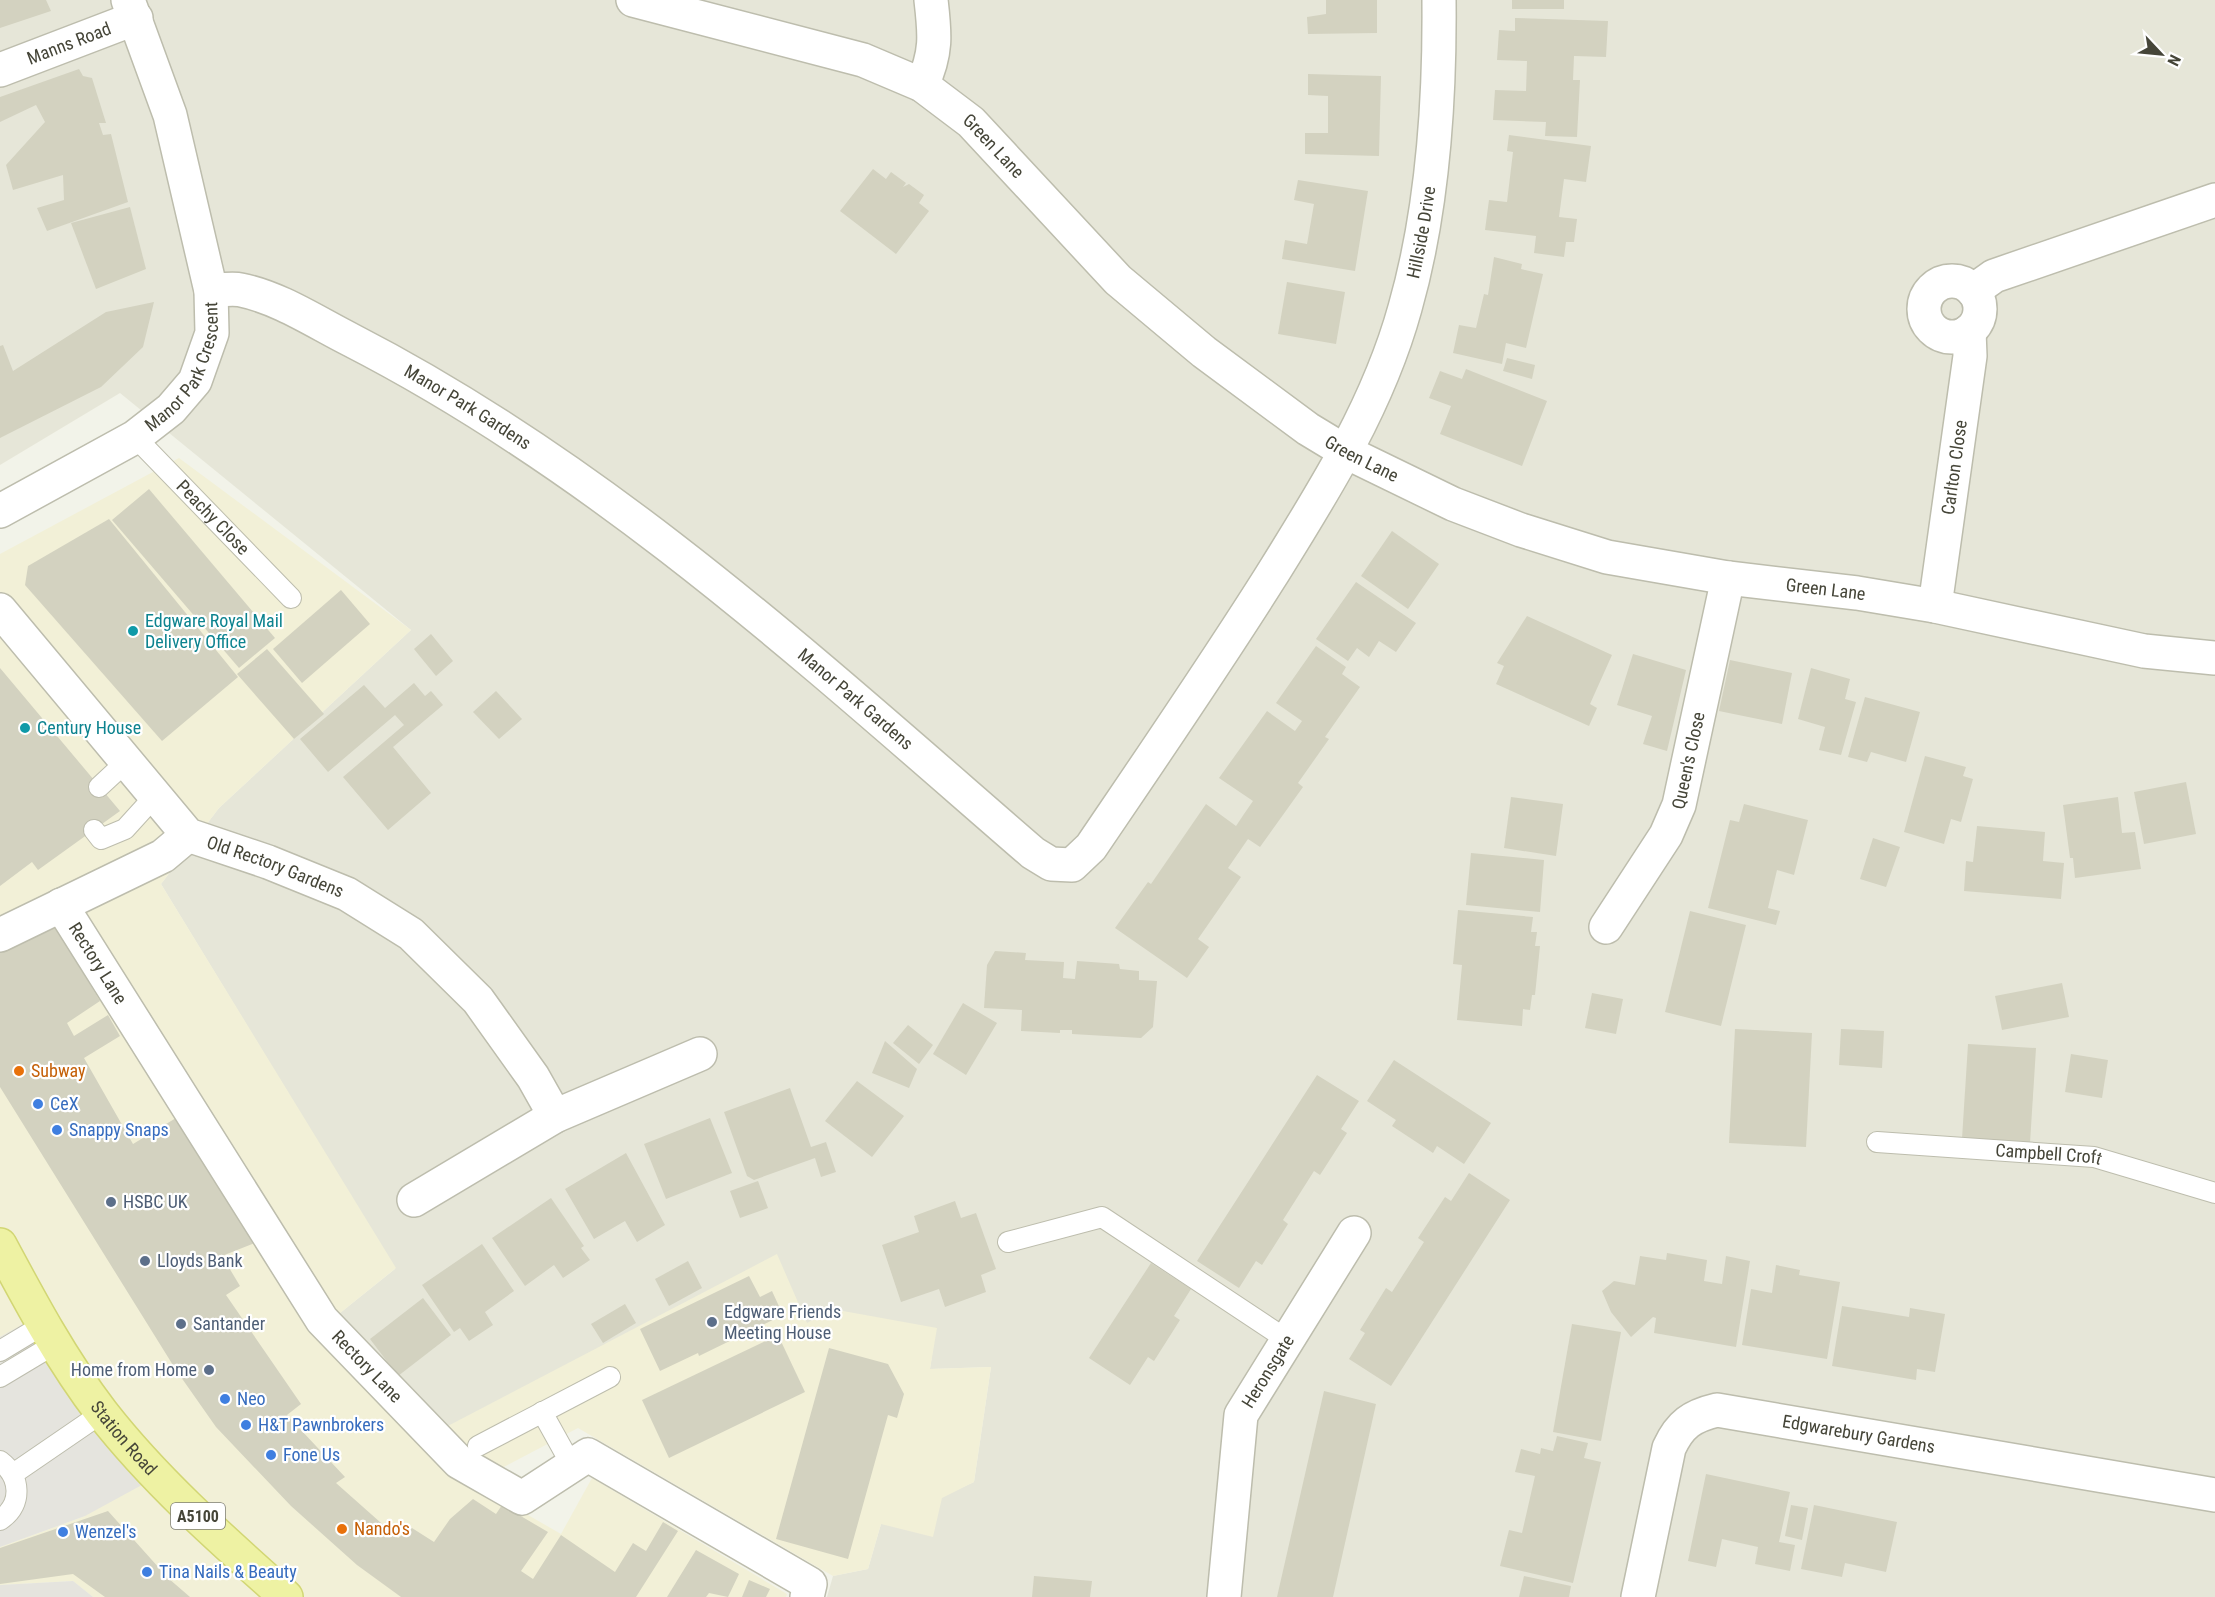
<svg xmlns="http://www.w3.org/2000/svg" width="2215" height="1597" font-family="'Roboto Condensed',sans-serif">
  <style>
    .residential { fill: #e6e6d8 }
    .commercial { fill: #f2f0d7 }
    .industrial { fill: #e5e4de }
    .building { fill: #d3d2c0 }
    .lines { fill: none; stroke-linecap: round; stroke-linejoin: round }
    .service-casing { stroke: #bdbdad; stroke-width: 22 }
    .minor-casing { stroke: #bdbdad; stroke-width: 36 }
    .primary-casing { stroke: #d2d674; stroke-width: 36 }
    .service { stroke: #fff; stroke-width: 20 }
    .minor { stroke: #fff; stroke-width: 33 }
    .primary { stroke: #eef2a3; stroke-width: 33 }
    .culture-dot { fill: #0f9aa8; stroke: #fff; stroke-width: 2 }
    .food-dot { fill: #e8710a; stroke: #fff; stroke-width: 2 }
    .shop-dot { fill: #3f7fe0; stroke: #fff; stroke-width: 2 }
    .service-dot { fill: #5c6f8a; stroke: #fff; stroke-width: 2 }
    .labels { text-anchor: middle; stroke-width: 4.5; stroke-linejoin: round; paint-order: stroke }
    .shield { fill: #fff; stroke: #7d7d74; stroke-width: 1.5 }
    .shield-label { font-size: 16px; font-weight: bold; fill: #454538 }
    .street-label { font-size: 18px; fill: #454538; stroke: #fff }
    .culture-label { font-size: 18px; fill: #0d838f; stroke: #fff; text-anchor: start }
    .food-label { font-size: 18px; fill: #c56008; stroke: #fff; text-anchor: start }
    .shop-label { font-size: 18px; fill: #366cbe; stroke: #fff; text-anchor: start }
    .service-label { font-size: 18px; fill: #4e5e75; stroke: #fff; text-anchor: start }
  </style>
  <rect width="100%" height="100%" fill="#f2f3e9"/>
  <path class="residential" d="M0 0H2215V1597H827L833 1576 868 1569 881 1524 974 1482 991 1367 930 1369 936 1328 807 1323 444 1428 325 1325 395 1269 161 884 219 808 411 630 120 393 0 465Z"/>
  <g class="commercial">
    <path d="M179 458 411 630 219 808 161 884 396 1268 324 1326 469 1481 561 1534 592 1478 787 1594 786 1597H93L73 1581 0 1585V1547L85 1516 37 1318 0 1337V554Z"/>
    <path d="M777 1254 807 1323 832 1309 937 1328 930 1369 991 1367 974 1482 942 1498 933 1537 881 1524 868 1569 833 1576 578 1428 496 1471 444 1428Z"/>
  </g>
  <g class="industrial">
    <path d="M36 1317 162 1474 85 1516 0 1547V1337Z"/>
    <path d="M73 1581 93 1597H0V1585Z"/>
  </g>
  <g class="building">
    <path d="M0 0H46L51 11 0 28Z"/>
    <path d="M1326 0H1377V33L1308 34 1307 17 1326 14Z"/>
    <rect x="1512" y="0" width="52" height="9"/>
    <path d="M1515 18 1608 21 1606 57 1574 56 1573 80H1580L1577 137 1545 136 1546 122 1493 120 1495 90 1526 91 1527 61 1497 60 1499 30 1515 31Z"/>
    <path d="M79 69 83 76 92 78 106 123H99L103 135 111 134 128 202 47 231 37 208 64 200 63 175 13 190 6 165 45 122 36 105 0 122V97Z"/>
    <path d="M1308 74 1381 76 1379 156 1305 154V133H1328V96L1308 95Z"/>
    <path d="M1509 135 1591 146 1586 182 1564 179 1559 217 1577 219 1574 242H1566L1564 257 1534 253 1536 236 1485 230 1489 200 1507 202 1513 152 1507 151Z"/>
    <path d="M873 169 886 179 891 172 906 183 903 187 909 184 924 195 919 203 929 211 896 254 840 211Z"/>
    <path d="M1298 180 1368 191 1355 271 1282 259 1285 240 1307 244 1314 204 1294 200Z"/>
    <path d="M130 207 146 269 96 289 71 223Z"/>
    <path d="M1494 257 1522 264 1521 269 1543 274 1526 348 1506 343 1502 364 1453 353 1459 325 1476 328 1484 294 1488 295Z"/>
    <path d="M1287 282 1345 292 1336 344 1278 334Z"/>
    <path d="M154 302 143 347 101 387 0 438V346L3 345 13 371 106 312Z"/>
    <path d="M1507 358 1535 365 1532 379 1503 371Z"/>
    <path d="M1466 369 1547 401 1522 466 1440 434 1451 406 1429 398 1440 371 1462 379Z"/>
    <path d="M149 489 275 638 239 668 112 520Z"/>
    <path d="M109 519 238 677 162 741 25 585 28 566Z"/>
    <path d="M1392 531 1439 564 1408 609 1361 576Z"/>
    <path d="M1356 582 1416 623 1396 652 1379 641 1369 657 1357 648 1348 661 1316 639Z"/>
    <path d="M341 590 370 624 302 683 273 649Z"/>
    <path d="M1527 616 1612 655 1590 704 1597 708 1589 726 1496 684 1504 666 1497 663Z"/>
    <path d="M431 634 453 661 436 676 414 649Z"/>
    <path d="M1316 646 1346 667 1342 674 1360 687 1325 737 1329 739 1298 783 1303 787 1260 847 1248 839 1228 868 1241 877 1198 939 1209 947 1187 978 1115 928 1148 882 1151 884 1206 804 1236 826 1244 814 1253 801 1219 778 1267 711 1295 731 1302 721 1276 703Z"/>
    <path d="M267 649 324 714 294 739 237 674Z"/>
    <path d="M1633 654 1686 670 1667 751 1643 744 1652 716 1617 705Z"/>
    <path d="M1730 660 1792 673 1782 724 1719 711Z"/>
    <path d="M0 668 120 811 38 870 32 862 0 886Z"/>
    <path d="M1811 668 1850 679 1845 699 1856 702 1841 755 1819 750 1825 727 1798 719Z"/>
    <path d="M414 683 425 696 431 691 443 705 393 747 431 793 388 830 343 777 404 725 395 715 328 772 300 739 364 685 385 708Z"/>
    <path d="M496 691 522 719 499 739 473 712Z"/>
    <path d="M1865 697 1920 712 1906 762 1871 752 1867 762 1848 757Z"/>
    <path d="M1925 756 1966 767 1963 776 1973 779 1961 822 1951 819 1944 844 1904 832Z"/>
    <path d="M2186 782 2196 834 2144 844 2134 792Z"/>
    <path d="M1511 797 1563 804 1556 856 1504 848Z"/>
    <path d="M2118 797 2122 833 2135 832 2141 869 2075 878 2073 858H2070L2063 805Z"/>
    <path d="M1744 804 1808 820 1794 875 1777 870 1768 908 1780 911 1776 925 1708 908 1730 820 1739 822Z"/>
    <path d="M1977 826 2045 832 2043 861 2064 863 2061 899 1964 891 1966 861 1973 862Z"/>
    <path d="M1873 838 1900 847 1886 887 1860 879Z"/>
    <path d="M1471 853 1544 860 1540 912 1466 905Z"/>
    <path d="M1458 910 1533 917 1531 932H1537L1535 946H1540L1535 995H1532L1530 1010 1523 1009 1522 1026 1457 1020 1462 965 1453 964Z"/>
    <path d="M1690 911 1746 925 1721 1026 1665 1012Z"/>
    <path d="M55 926 100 1001 67 1023 74 1036 108 1015 120 1036 84 1058 133 1144 176 1118 257 1242 222 1256 240 1286 226 1295 301 1404 287 1415 345 1477 336 1483 398 1538 412 1528 434 1542 450 1519 473 1499 496 1514 502 1505 548 1532 521 1571 533 1579 561 1535 615 1572 633 1543 646 1551 663 1522 678 1531 636 1597H401L357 1565 291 1506 216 1427 176 1370 0 1087V952Z"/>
    <path d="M995 951 1026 953 1025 960 1064 962 1063 978 1075 979 1077 961 1119 964 1120 969 1139 971V980L1157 981 1153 1027 1141 1038 1072 1034V1030H1060V1033L1021 1031 1022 1010 984 1008 987 965Z"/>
    <path d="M2062 983 2069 1017 2002 1030 1995 996Z"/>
    <path d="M1592 993 1623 999 1616 1034 1585 1028Z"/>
    <path d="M963 1003 997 1023 966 1075 933 1054Z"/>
    <path d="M908 1025 933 1045 919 1064 893 1043Z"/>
    <path d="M1735 1029 1812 1033 1806 1147 1729 1143Z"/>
    <path d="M1841 1029 1884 1031 1882 1068 1839 1065Z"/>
    <path d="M885 1041 917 1069 909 1088 872 1073Z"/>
    <path d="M1968 1044 2036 1048 2030 1143 1962 1139Z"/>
    <path d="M2071 1054 2108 1060 2102 1098 2065 1092Z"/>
    <path d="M1394 1060 1491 1123 1464 1164 1437 1146 1433 1153 1392 1126 1396 1120 1367 1101Z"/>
    <path d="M1317 1075 1359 1101 1341 1129 1347 1133 1320 1175 1314 1171 1283 1220 1288 1224 1262 1265 1256 1261 1239 1288 1197 1261Z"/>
    <path d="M857 1081 904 1116 872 1157 825 1121Z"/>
    <path d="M790 1088 811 1147 826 1142 836 1172 821 1177 815 1158 754 1180 747 1176 724 1112Z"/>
    <path d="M710 1118 732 1173 666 1199 644 1144Z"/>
    <path d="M626 1153 665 1225 637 1242 625 1221 594 1239 565 1189Z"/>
    <path d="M1469 1173 1510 1200 1391 1386 1349 1359 1365 1333 1360 1330 1386 1288 1392 1292 1424 1242 1418 1238 1445 1197 1451 1201Z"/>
    <path d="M758 1181 768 1208 740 1218 730 1191Z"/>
    <path d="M551 1198 584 1246 581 1248 590 1260 563 1278 554 1265 525 1286 492 1238Z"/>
    <path d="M955 1201 961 1218 976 1213 996 1269 981 1275 986 1292 945 1307 939 1289 901 1302 882 1245 919 1232 914 1216Z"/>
    <path d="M482 1244 514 1291 485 1312 493 1325 469 1341 460 1328 454 1332 422 1285Z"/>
    <path d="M1667 1253 1707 1260 1704 1281 1722 1284 1726 1256 1750 1261 1736 1347 1654 1333 1656 1318 1653 1317 1631 1337 1611 1312 1602 1291 1614 1281 1635 1285 1640 1256 1666 1260Z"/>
    <path d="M688 1261 702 1288 669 1306 655 1279Z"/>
    <path d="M1151 1263 1191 1289 1174 1316 1180 1320 1154 1361 1148 1357 1130 1385 1089 1358Z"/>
    <path d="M1776 1265 1800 1270 1799 1275 1840 1282 1827 1359 1742 1345 1751 1289 1772 1293Z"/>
    <path d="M749 1276 760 1297 772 1291 783 1315 699 1356 698 1353 660 1371 640 1329Z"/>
    <path d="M423 1298 451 1335 398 1376 370 1339Z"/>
    <path d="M625 1304 636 1323 603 1343 591 1324Z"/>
    <path d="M1842 1306 1909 1317 1910 1308 1945 1314 1935 1372 1917 1369 1916 1380 1832 1366Z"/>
    <path d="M1572 1324 1621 1332 1601 1441 1553 1432Z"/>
    <path d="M778 1335 805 1392 669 1458 642 1400Z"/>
    <path d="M829 1348 888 1364 904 1394 897 1418 888 1415 848 1559 776 1539Z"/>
    <path d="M1324 1391 1376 1404 1333 1597H1277Z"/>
    <path d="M1557 1436 1588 1443 1584 1458 1601 1462 1573 1583 1500 1566 1509 1530 1522 1533 1535 1476 1515 1472 1521 1449 1540 1454 1541 1448 1553 1451Z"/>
    <path d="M1706 1474 1790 1492 1779 1542 1795 1545 1790 1571 1755 1564 1758 1547 1722 1539 1716 1567 1688 1561Z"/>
    <path d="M1791 1505 1808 1508 1802 1540 1785 1536Z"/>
    <path d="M1814 1505 1897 1522 1886 1572 1845 1563 1842 1577 1801 1569Z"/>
    <path d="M108 1511 168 1578 190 1597H105L73 1574 0 1584V1548Z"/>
    <path d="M696 1550 739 1574 728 1597 709 1593 706 1597H667Z"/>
    <path d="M1034 1576 1092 1581 1090 1597H1032Z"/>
    <path d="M1524 1576 1571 1586 1569 1597H1519Z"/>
    <path d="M749 1580 770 1589 766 1597H742Z"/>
  </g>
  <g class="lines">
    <g class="service-casing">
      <g id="service">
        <path id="s1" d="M135 437 291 598"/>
        <path d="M99 787 126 762"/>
        <path d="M94 830 101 839 125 829 155 796"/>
        <path id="s2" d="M1877 1142 2094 1157 2215 1193"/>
        <path d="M1008 1242 1102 1217 1286 1339"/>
        <path d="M0 1351 43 1325"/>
        <path d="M0 1377 55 1344"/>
        <path d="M542 1412 572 1466"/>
        <path d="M478 1446 610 1377"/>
        <path d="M0 1461C21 1477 23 1504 0 1520"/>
        <path d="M13 1474 102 1413"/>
      </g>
    </g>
    <g class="minor-casing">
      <g id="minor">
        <path id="s3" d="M633 0 863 60 922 85 971 122 1118 280 1204 352 1308 429 1346 452 1453 504 1521 530 1607 557 1728 578 1857 593 1935 606 2144 651 2215 658"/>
        <path id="s4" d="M0 70 136 18"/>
        <path d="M922 85C937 53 935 34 931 0"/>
        <circle cx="1952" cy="309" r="28"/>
        <path id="s5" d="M211 291C221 290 232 288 241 290 280 298 317 323 351 340 606 471 818 667 1033 853L1051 864 1072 865 1091 847C1152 757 1213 668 1271 576 1324 491 1378 406 1405 308 1433 210 1440 102 1439 0"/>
        <path d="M1973 291 1994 276 2215 200"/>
        <path id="s6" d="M0 511 135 437 171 409 195 381 212 333 211 291 170 115 128 0"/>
        <path id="s7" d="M1935 606 1970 356 1969 331"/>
        <path id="s8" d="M0 610 188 835 268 862 347 894 411 934 478 1000 533 1077 555 1116"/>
        <path id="s9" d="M61 905 322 1320 459 1462 522 1498 588 1455 810 1584 807 1597"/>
        <path id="s10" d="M1606 927 1666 835 1679 805 1728 578"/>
        <path d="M0 935 163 856 188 835"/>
        <path d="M414 1200 555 1116 700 1054"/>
        <path id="s11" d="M1224 1597 1241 1415 1354 1233"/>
        <path id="s12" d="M1638 1597 1669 1448C1680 1424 1692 1416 1717 1410L2215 1495"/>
      </g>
    </g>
    <g class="primary-casing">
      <g id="primary">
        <path id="s13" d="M0 1245C31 1303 62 1361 102 1413 155 1481 222 1540 286 1597"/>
      </g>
    </g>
    <use href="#service" class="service"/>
    <use href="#minor" class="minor"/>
    <use href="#primary" class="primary"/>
  </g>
  <g class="culture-dot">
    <circle cx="133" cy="631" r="6"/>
    <circle cx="25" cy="728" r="6"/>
  </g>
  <g class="food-dot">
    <circle cx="19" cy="1071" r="6"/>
    <circle cx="342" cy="1529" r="6"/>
  </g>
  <g class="shop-dot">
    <circle cx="38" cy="1104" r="6"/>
    <circle cx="57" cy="1130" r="6"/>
    <circle cx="225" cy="1399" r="6"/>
    <circle cx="246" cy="1425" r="6"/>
    <circle cx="271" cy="1455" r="6"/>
    <circle cx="63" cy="1532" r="6"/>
    <circle cx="147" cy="1572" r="6"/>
  </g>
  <g class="service-dot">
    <circle cx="111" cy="1202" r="6"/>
    <circle cx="145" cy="1261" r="6"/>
    <circle cx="712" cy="1322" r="6"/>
    <circle cx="181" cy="1324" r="6"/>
    <circle cx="209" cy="1370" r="6"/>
  </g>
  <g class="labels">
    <rect class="shield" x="171" y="1503" width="54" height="26" rx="4.5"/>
    <g class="shield-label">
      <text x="198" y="1522">A5100</text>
    </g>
    <g class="street-label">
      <text dy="6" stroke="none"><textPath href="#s4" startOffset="74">Manns Road</textPath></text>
      <text dy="6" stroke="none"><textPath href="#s3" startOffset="396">Green Lane</textPath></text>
      <text dy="6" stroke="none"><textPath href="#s5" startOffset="1779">Hillside Drive</textPath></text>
      <text dy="6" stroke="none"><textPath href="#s6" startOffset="244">Manor Park Crescent</textPath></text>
      <text dy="6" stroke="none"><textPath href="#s5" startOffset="286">Manor Park Gardens</textPath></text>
      <text dy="6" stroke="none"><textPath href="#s3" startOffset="882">Green Lane</textPath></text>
      <text dy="6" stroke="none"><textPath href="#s7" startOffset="140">Carlton Close</textPath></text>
      <text dy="6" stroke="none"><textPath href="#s1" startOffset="112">Peachy Close</textPath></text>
      <text dy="6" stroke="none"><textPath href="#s3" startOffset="1368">Green Lane</textPath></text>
      <text dy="6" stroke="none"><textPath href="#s5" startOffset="772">Manor Park Gardens</textPath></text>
      <text dy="6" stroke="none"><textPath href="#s10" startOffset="188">Queen's Close</textPath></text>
      <text dy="6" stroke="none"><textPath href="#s8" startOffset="386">Old Rectory Gardens</textPath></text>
      <text dy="6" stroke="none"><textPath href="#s9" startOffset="69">Rectory Lane</textPath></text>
      <text dy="6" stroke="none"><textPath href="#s2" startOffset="172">Campbell Croft</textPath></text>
      <text dy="6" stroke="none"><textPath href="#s9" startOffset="555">Rectory Lane</textPath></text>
      <text dy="6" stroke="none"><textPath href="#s11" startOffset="234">Heronsgate</textPath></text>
      <text dy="6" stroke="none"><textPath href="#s12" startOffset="360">Edgwarebury Gardens</textPath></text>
      <text dy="6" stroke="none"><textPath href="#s13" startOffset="230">Station Road</textPath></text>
    </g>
    <g class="culture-label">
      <text x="145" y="627">Edgware Royal Mail<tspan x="145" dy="21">Delivery Office</tspan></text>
      <text x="37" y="734">Century House</text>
    </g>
    <g class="food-label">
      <text x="31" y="1077">Subway</text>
      <text x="354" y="1535">Nando's</text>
    </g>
    <g class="shop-label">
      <text x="50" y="1110">CeX</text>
      <text x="69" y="1136">Snappy Snaps</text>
      <text x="237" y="1405">Neo</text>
      <text x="258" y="1431">H&amp;T Pawnbrokers</text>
      <text x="283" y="1461">Fone Us</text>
      <text x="75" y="1538">Wenzel's</text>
      <text x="159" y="1578">Tina Nails &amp; Beauty</text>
    </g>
    <g class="service-label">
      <text x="123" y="1208">HSBC UK</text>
      <text x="157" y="1267">Lloyds Bank</text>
      <text x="724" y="1318">Edgware Friends<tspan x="724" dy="21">Meeting House</tspan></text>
      <text x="193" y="1330">Santander</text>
      <text x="197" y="1376" text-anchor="end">Home from Home</text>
    </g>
  </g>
  <g transform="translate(2161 54) rotate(116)" stroke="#ffffff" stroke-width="4.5" paint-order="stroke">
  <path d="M0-4.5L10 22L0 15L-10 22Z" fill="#454538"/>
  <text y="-9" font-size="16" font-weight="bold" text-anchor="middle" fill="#454538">N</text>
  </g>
</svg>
